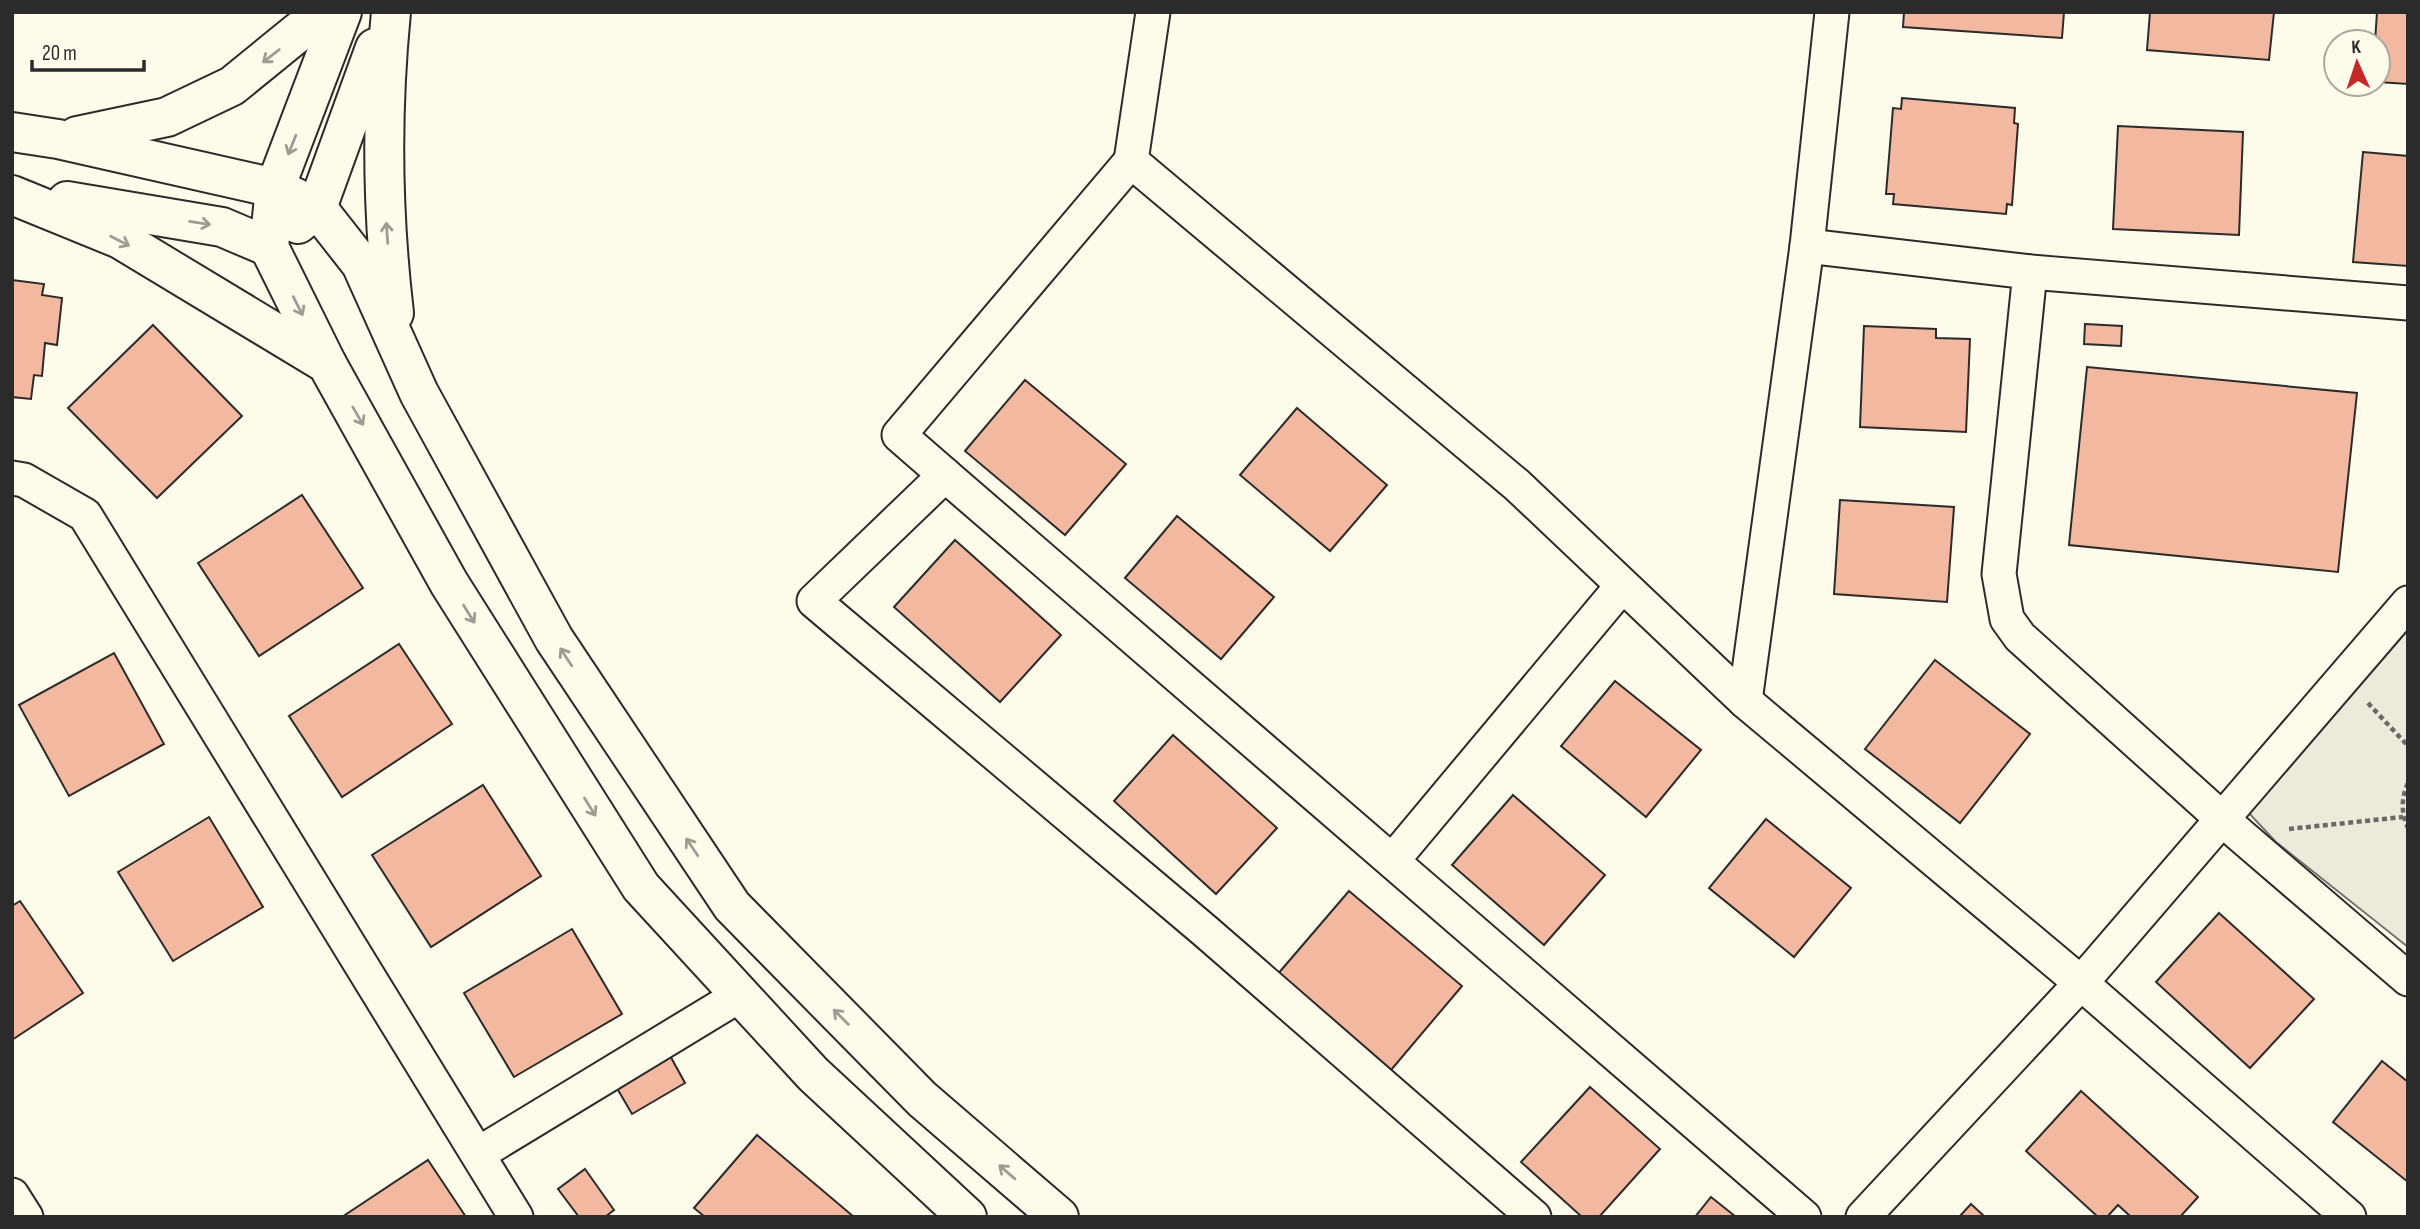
<svg xmlns="http://www.w3.org/2000/svg" width="2420" height="1229" font-family="'Sofia Sans Condensed',sans-serif">
  <style>
    .green { fill: #ecebdb; stroke: #74746e; stroke-width: 2 }
    .building { fill: #f2b8a0; stroke: #2b2b2b; stroke-width: 2 }
    .lines { fill: none; stroke-linecap: round; stroke-linejoin: round }
    .street-casing { stroke: #2b2b2b; stroke-width: 37 }
    .secondary-casing { stroke: #2b2b2b; stroke-width: 42 }
    .path { stroke: #6a6964; stroke-width: 4.5; stroke-dasharray: 5 3.5; stroke-linecap: butt }
    .street { stroke: #fdfbea; stroke-width: 33 }
    .secondary { stroke: #fdfbea; stroke-width: 38 }
    .oneway { stroke: #9e9d94 }
  </style>
  <rect width="100%" height="100%" fill="#fdfbea"/>
  <path class="green" d="M2408 618V947L2276 842 2246 810Z"/>
  <g class="building">
    <path d="M1904 12H2064L2062 38 1903 27Z"/>
    <path d="M2150 12H2274L2269 60 2147 50Z"/>
    <path d="M2377 12H2408V84L2378 82V42H2375Z"/>
    <path d="M1902 98 2015 108 2014 123 2018 124 2012 205 2007 204 2006 214 1893 204 1894 194H1886L1893 108 1901 109Z"/>
    <path d="M2118 126 2243 132 2239 235 2113 229Z"/>
    <path d="M2363 152 2408 156V266L2353 262Z"/>
    <path d="M12 280 44 284 42 295 62 298 57 345 45 343 42 376 34 375 31 399 12 397Z"/>
    <path d="M2085 324 2122 326 2121 346 2084 344Z"/>
    <path d="M153 325 242 416 157 498 68 408Z"/>
    <path d="M1864 326 1936 329V338L1970 339 1966 432 1860 427Z"/>
    <path d="M2087 367 2357 393 2338 572 2069 545Z"/>
    <path d="M1025 380 1126 464 1065 535 965 451Z"/>
    <path d="M1297 408 1387 485 1330 551 1240 475Z"/>
    <path d="M302 495 363 588 259 656 198 563Z"/>
    <path d="M1840 500 1954 507 1947 602 1834 594Z"/>
    <path d="M1177 516 1274 597 1221 659 1125 578Z"/>
    <path d="M955 540 1061 635 1000 702 894 607Z"/>
    <path d="M399 644 452 724 342 797 289 716Z"/>
    <path d="M114 653 164 744 69 796 19 705Z"/>
    <path d="M1935 660 2030 734 1960 823 1865 749Z"/>
    <path d="M1615 681 1701 750 1646 817 1561 746Z"/>
    <path d="M1173 735 1277 828 1216 894 1114 801Z"/>
    <path d="M483 785 541 876 431 947 372 855Z"/>
    <path d="M1513 795 1605 875 1544 945 1452 865Z"/>
    <path d="M209 817 263 907 173 961 118 872Z"/>
    <path d="M1766 819 1851 888 1794 957 1709 888Z"/>
    <path d="M1349 891 1462 986 1391 1070 1277 975Z"/>
    <path d="M20 901 83 993 12 1040V906Z"/>
    <path d="M2219 913 2314 999 2250 1068 2156 982Z"/>
    <path d="M572 929 622 1014 514 1077 464 993Z"/>
    <path d="M668 1052 685 1083 632 1114 614 1083Z"/>
    <path d="M2382 1061 2408 1082V1182L2333 1122Z"/>
    <path d="M1590 1087 1660 1149 1599 1217H1582L1521 1162Z"/>
    <path d="M2081 1091 2198 1197 2180 1217H2131L2118 1205 2107 1217H2098L2026 1151Z"/>
    <path d="M757 1135 854 1217H705L694 1208Z"/>
    <path d="M428 1160 466 1217H342Z"/>
    <path d="M585 1169 614 1210 605 1217H579L558 1189Z"/>
    <path d="M1711 1197 1736 1217H1695Z"/>
    <path d="M1971 1204 1985 1217H1959Z"/>
  </g>
  <g class="lines">
    <g class="street-casing">
      <g id="street">
        <path d="M1153 12 1131 161 1517 485 1745 701 2081 983 2349 1217"/>
        <path d="M1131 161 899 435 945 475 814 601 1204 930 1534 1217"/>
        <path d="M1807 246 2030 272 2408 303"/>
        <path d="M2030 272 1999 574 2007 619 2020 637 2239 834 2408 979"/>
        <path d="M945 475 1804 1217"/>
        <path d="M12 478 24 480 85 515 516 1217"/>
        <path d="M1745 701 1807 246 1832 12"/>
        <path d="M1393 860 1622 586"/>
        <path d="M478 1154 740 995"/>
        <path d="M12 1195 26 1217"/>
        <path d="M1863 1217 2081 983 2408 603"/>
      </g>
    </g>
    <g class="secondary-casing">
      <g id="secondary">
        <path d="M391 12C381 113 382 212 394 313"/>
        <path d="M12 132 58 139 275 188 317 208 361 264 419 393 554 639 732 906 922 1099 1059 1217"/>
        <path d="M77 136 167 117 232 86 323 12"/>
        <path d="M12 195 120 239 327 364 449 583 641 887 813 1074 967 1217"/>
        <path d="M67 201 222 227 269 247"/>
        <path d="M298 224 317 208 375 48"/>
        <path d="M327 364 269 247 275 188 342 12"/>
      </g>
    </g>
    <g class="path">
      <path d="M2368 703 2408 746"/>
      <path d="M2408 783C2401 798 2401 813 2408 828"/>
      <path d="M2289 829 2403 817"/>
    </g>
    <use href="#street" class="street"/>
    <use href="#secondary" class="secondary"/>
  </g>
  <defs><path id="oneway-shaft" d="M-6 0H5M1.5-3L5.5 0L1.5 3" fill="none" stroke-width="1.6" stroke-linecap="round" stroke-linejoin="round" transform="scale(1.75)"/></defs>
  <g class="oneway">
    <use href="#oneway-shaft" transform="translate(271 56) rotate(142)"/>
    <use href="#oneway-shaft" transform="translate(292 145) rotate(112)"/>
    <use href="#oneway-shaft" transform="translate(200 223) rotate(9)"/>
    <use href="#oneway-shaft" transform="translate(387 233) rotate(-94)"/>
    <use href="#oneway-shaft" transform="translate(120 241) rotate(27)"/>
    <use href="#oneway-shaft" transform="translate(298 306) rotate(63)"/>
    <use href="#oneway-shaft" transform="translate(358 416) rotate(60)"/>
    <use href="#oneway-shaft" transform="translate(469 614) rotate(58)"/>
    <use href="#oneway-shaft" transform="translate(566 657) rotate(-123)"/>
    <use href="#oneway-shaft" transform="translate(590 807) rotate(58)"/>
    <use href="#oneway-shaft" transform="translate(692 847) rotate(-124)"/>
    <use href="#oneway-shaft" transform="translate(841 1017) rotate(-135)"/>
    <use href="#oneway-shaft" transform="translate(1007 1172) rotate(-139)"/>
  </g>
  <rect width="2420" height="1229" fill="none" stroke="#2b2b2b" stroke-width="28"/>
  <g transform="translate(2357 63) rotate(357)"><circle r="33" fill="#fdfbea" stroke="#a9a89e" stroke-width="2"/>
  <path d="M0-5L12 26L0 18L-12 26Z" fill="#c62828"/>
  <text y="-10" font-size="19" font-weight="bold" text-anchor="middle" fill="#2b2b2b">K</text>
  </g>
  <path d="M32 60v10h112v-10" fill="none" stroke="#2b2b2b" stroke-width="3.5"/>
  <text x="42" y="60" font-size="21" fill="#2b2b2b" stroke="#fdfbea" stroke-width="5" paint-order="stroke">20 m</text>
</svg>
